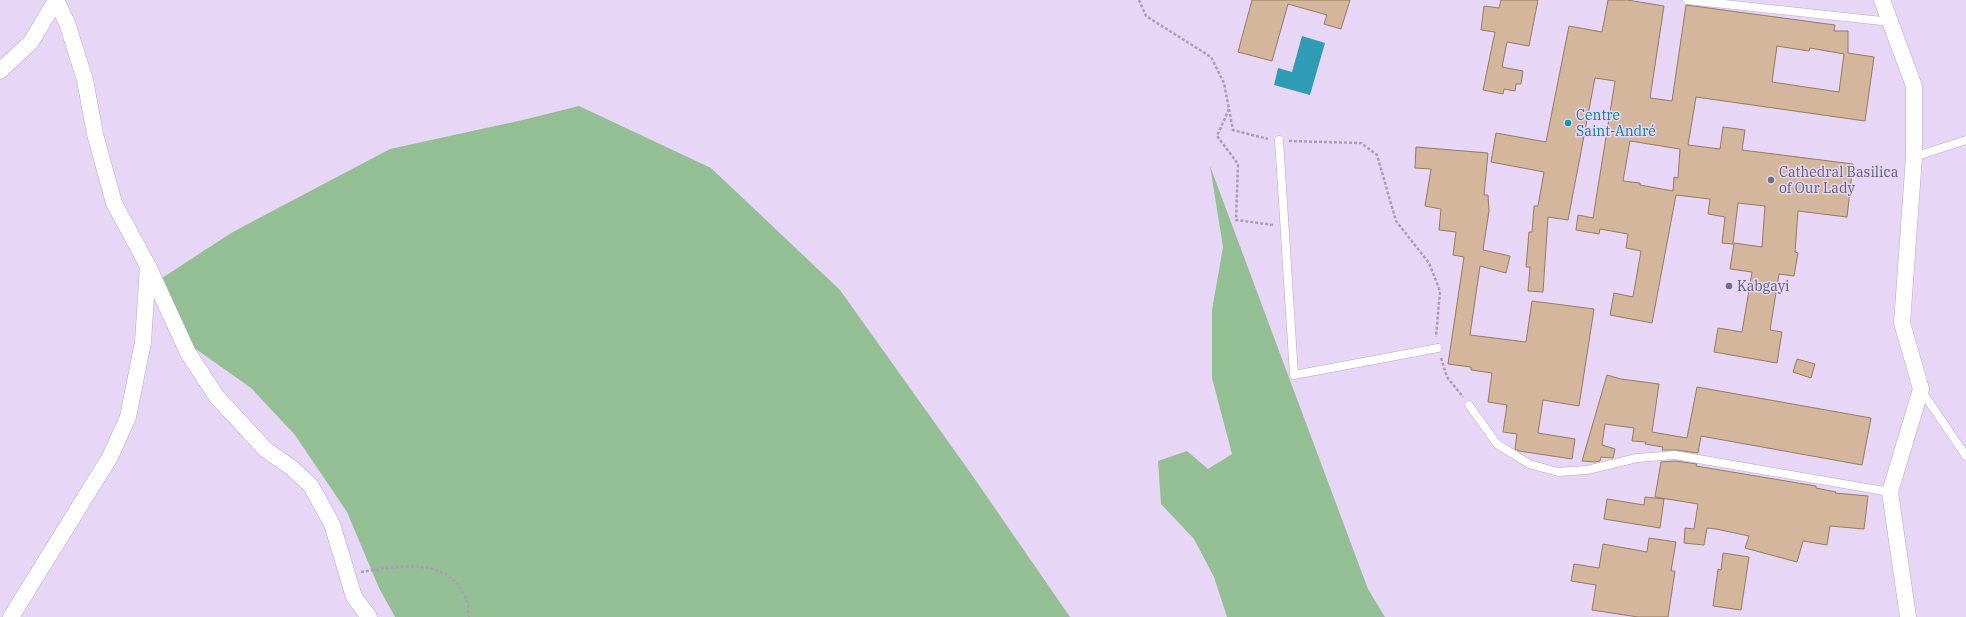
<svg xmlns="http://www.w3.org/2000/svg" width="1966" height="617" font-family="'IBM Plex Serif',serif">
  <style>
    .green { fill: #94bf95 }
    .water { fill: #2f9cb5 }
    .building { fill: #d3b69b; stroke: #967b61; fill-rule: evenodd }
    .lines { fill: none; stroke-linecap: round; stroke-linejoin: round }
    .service-casing { stroke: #b9a7c8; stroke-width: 9 }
    .minor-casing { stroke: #b9a7c8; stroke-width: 17 }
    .path { stroke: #ab9db7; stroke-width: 2.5; stroke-dasharray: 3 2; stroke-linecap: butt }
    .service { stroke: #fff; stroke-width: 8 }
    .minor { stroke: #fff; stroke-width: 16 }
    .culture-dot { fill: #0f9aa8; stroke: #e8d6f7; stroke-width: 1.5 }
    .worship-dot { fill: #6b7280; stroke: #e8d6f7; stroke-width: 1.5 }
    .labels { text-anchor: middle; stroke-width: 3; stroke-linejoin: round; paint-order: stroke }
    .culture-label { font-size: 14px; fill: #0d838f; stroke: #e8d6f7; text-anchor: start }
    .worship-label { font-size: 14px; fill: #5b616d; stroke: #e8d6f7; text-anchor: start }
  </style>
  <rect width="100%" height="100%" fill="#e8d6f7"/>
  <g class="green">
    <path d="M579 106 711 168 840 290 972 475 1070 617H395L379 588 347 512 295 435 251 388 193 347 153 284 231 233 390 149 527 119Z"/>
    <path d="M1210 166 1368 589 1385 617H1227L1214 577 1194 539 1161 504 1158 461 1187 451 1208 469 1232 454 1212 378V310L1223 247Z"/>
  </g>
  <path class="water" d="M1302 36 1325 43 1310 95 1274 85 1278 68 1292 72Z"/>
  <g class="building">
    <path d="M1252 0H1350L1341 29 1324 24 1327 15 1288 4 1272 61 1238 52Z"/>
    <path d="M1501 0H1538L1529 46 1507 42 1502 67 1523 71 1521 84H1516L1515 91 1504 89 1503 94 1483 90 1495 32 1481 30 1484 6 1499 8Z"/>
    <path d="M1608 0H1627L1664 6 1650 98 1672 101 1686 5 1835 25 1834 31H1848V53L1874 57 1865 121 1696 97 1688 145 1720 149 1723 127 1745 130 1742 150 1853 164 1847 217 1798 211 1795 252 1798 253 1794 276 1779 274 1770 330 1782 332 1777 363 1714 352 1718 328 1742 332 1752 272 1730 269 1734 243 1762 247 1765 206 1738 203 1733 244 1722 243 1725 217 1708 214 1710 199 1676 195 1652 323 1610 315 1614 293 1633 297 1641 251 1626 248 1628 234 1600 229 1599 234 1576 230 1578 215 1593 218 1615 81 1595 78 1568 220 1548 217 1543 292 1528 291 1530 267H1526L1529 232H1532L1534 206H1538L1544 172 1491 162 1496 133 1546 142 1569 26 1602 32ZM1777 46 1809 51 1810 48 1844 54 1839 92 1772 82ZM1630 141 1680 149 1678 178 1674 177 1673 191 1640 185V183L1623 181Z"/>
    <path d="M1416 147 1488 153 1484 195H1488L1489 211 1483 250 1510 256 1506 273 1480 266 1470 335 1526 342 1532 301 1594 309 1579 406 1543 400 1538 433 1575 439 1572 459 1519 451 1515 449 1517 434 1503 432 1507 405 1488 402 1492 373 1471 370V367L1448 364 1464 257 1453 255 1456 232 1439 230 1441 209 1425 206 1431 169 1415 168Z"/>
    <path d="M1797 359 1815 364 1811 378 1793 372Z"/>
    <path d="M1607 375 1621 379 1659 384 1652 432 1687 438 1697 387 1871 418 1862 465 1701 436 1698 453 1676 450H1662L1663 447 1645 444 1646 442 1632 441 1634 428 1605 424 1602 445 1615 449 1613 458 1601 457 1600 461 1595 462 1582 461Z"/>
    <path d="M1675 461 1697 464 1696 466 1816 486V488L1836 492 1835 493 1868 496 1864 529 1830 526 1827 545 1803 541 1797 562 1745 548 1749 536 1716 529 1707 528 1704 545 1684 543 1685 528 1694 529 1698 504 1655 497 1661 462Z"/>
    <path d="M1645 497 1664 499 1660 528 1604 519 1607 499 1644 505Z"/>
    <path d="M1649 538 1676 542 1671 571H1675L1668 617H1638L1592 610 1596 585 1571 581 1574 564 1599 568 1603 544 1647 552Z"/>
    <path d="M1723 553 1749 557 1741 610 1713 606 1718 569 1721 570Z"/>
  </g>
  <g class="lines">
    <g class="service-casing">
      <g id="service">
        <path d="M1687 0 1891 22"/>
        <path d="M1279 140 1294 375 1438 348"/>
        <path d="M1914 157 1966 140"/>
        <path d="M1921 390 1966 456"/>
        <path d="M1469 405 1497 444 1529 464 1558 472 1587 470 1637 458 1675 455 1890 492"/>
      </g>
    </g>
    <g class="minor-casing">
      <g id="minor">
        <path d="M1882 0 1914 86V157L1902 323 1921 389 1890 492 1908 617"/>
        <path d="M0 71 31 42 56 0"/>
        <path d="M149 268 188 353 217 397 266 450 292 468 311 486 332 524 354 597 369 617"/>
        <path d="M11 617 110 457 128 417 143 342 148 266 114 203 95 134 85 80 67 23 56 0"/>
      </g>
    </g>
    <g class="path">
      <path d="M1139 0 1146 16 1211 57 1224 83 1233 130 1268 139"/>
      <path d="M1229 109 1217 136 1238 164 1236 220 1274 225"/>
      <path d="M1289 141 1361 143 1377 155 1396 221 1429 263 1440 291 1436 337"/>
      <path d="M1441 358 1447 377 1463 397"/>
      <path d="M361 572C396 567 446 555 465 596 468 602 468 610 469 617"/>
    </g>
    <use href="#service" class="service"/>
    <use href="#minor" class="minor"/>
  </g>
  <circle class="culture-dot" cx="1568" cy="123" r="4"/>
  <g class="worship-dot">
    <circle cx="1771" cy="180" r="4"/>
    <circle cx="1729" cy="286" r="4"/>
  </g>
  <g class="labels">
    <g class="culture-label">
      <text x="1576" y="120">Centre<tspan x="1576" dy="16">Saint-André</tspan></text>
    </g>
    <g class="worship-label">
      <text x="1779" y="177">Cathedral Basilica<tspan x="1779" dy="16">of Our Lady</tspan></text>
      <text x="1737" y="291">Kabgayi</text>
    </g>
  </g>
</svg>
